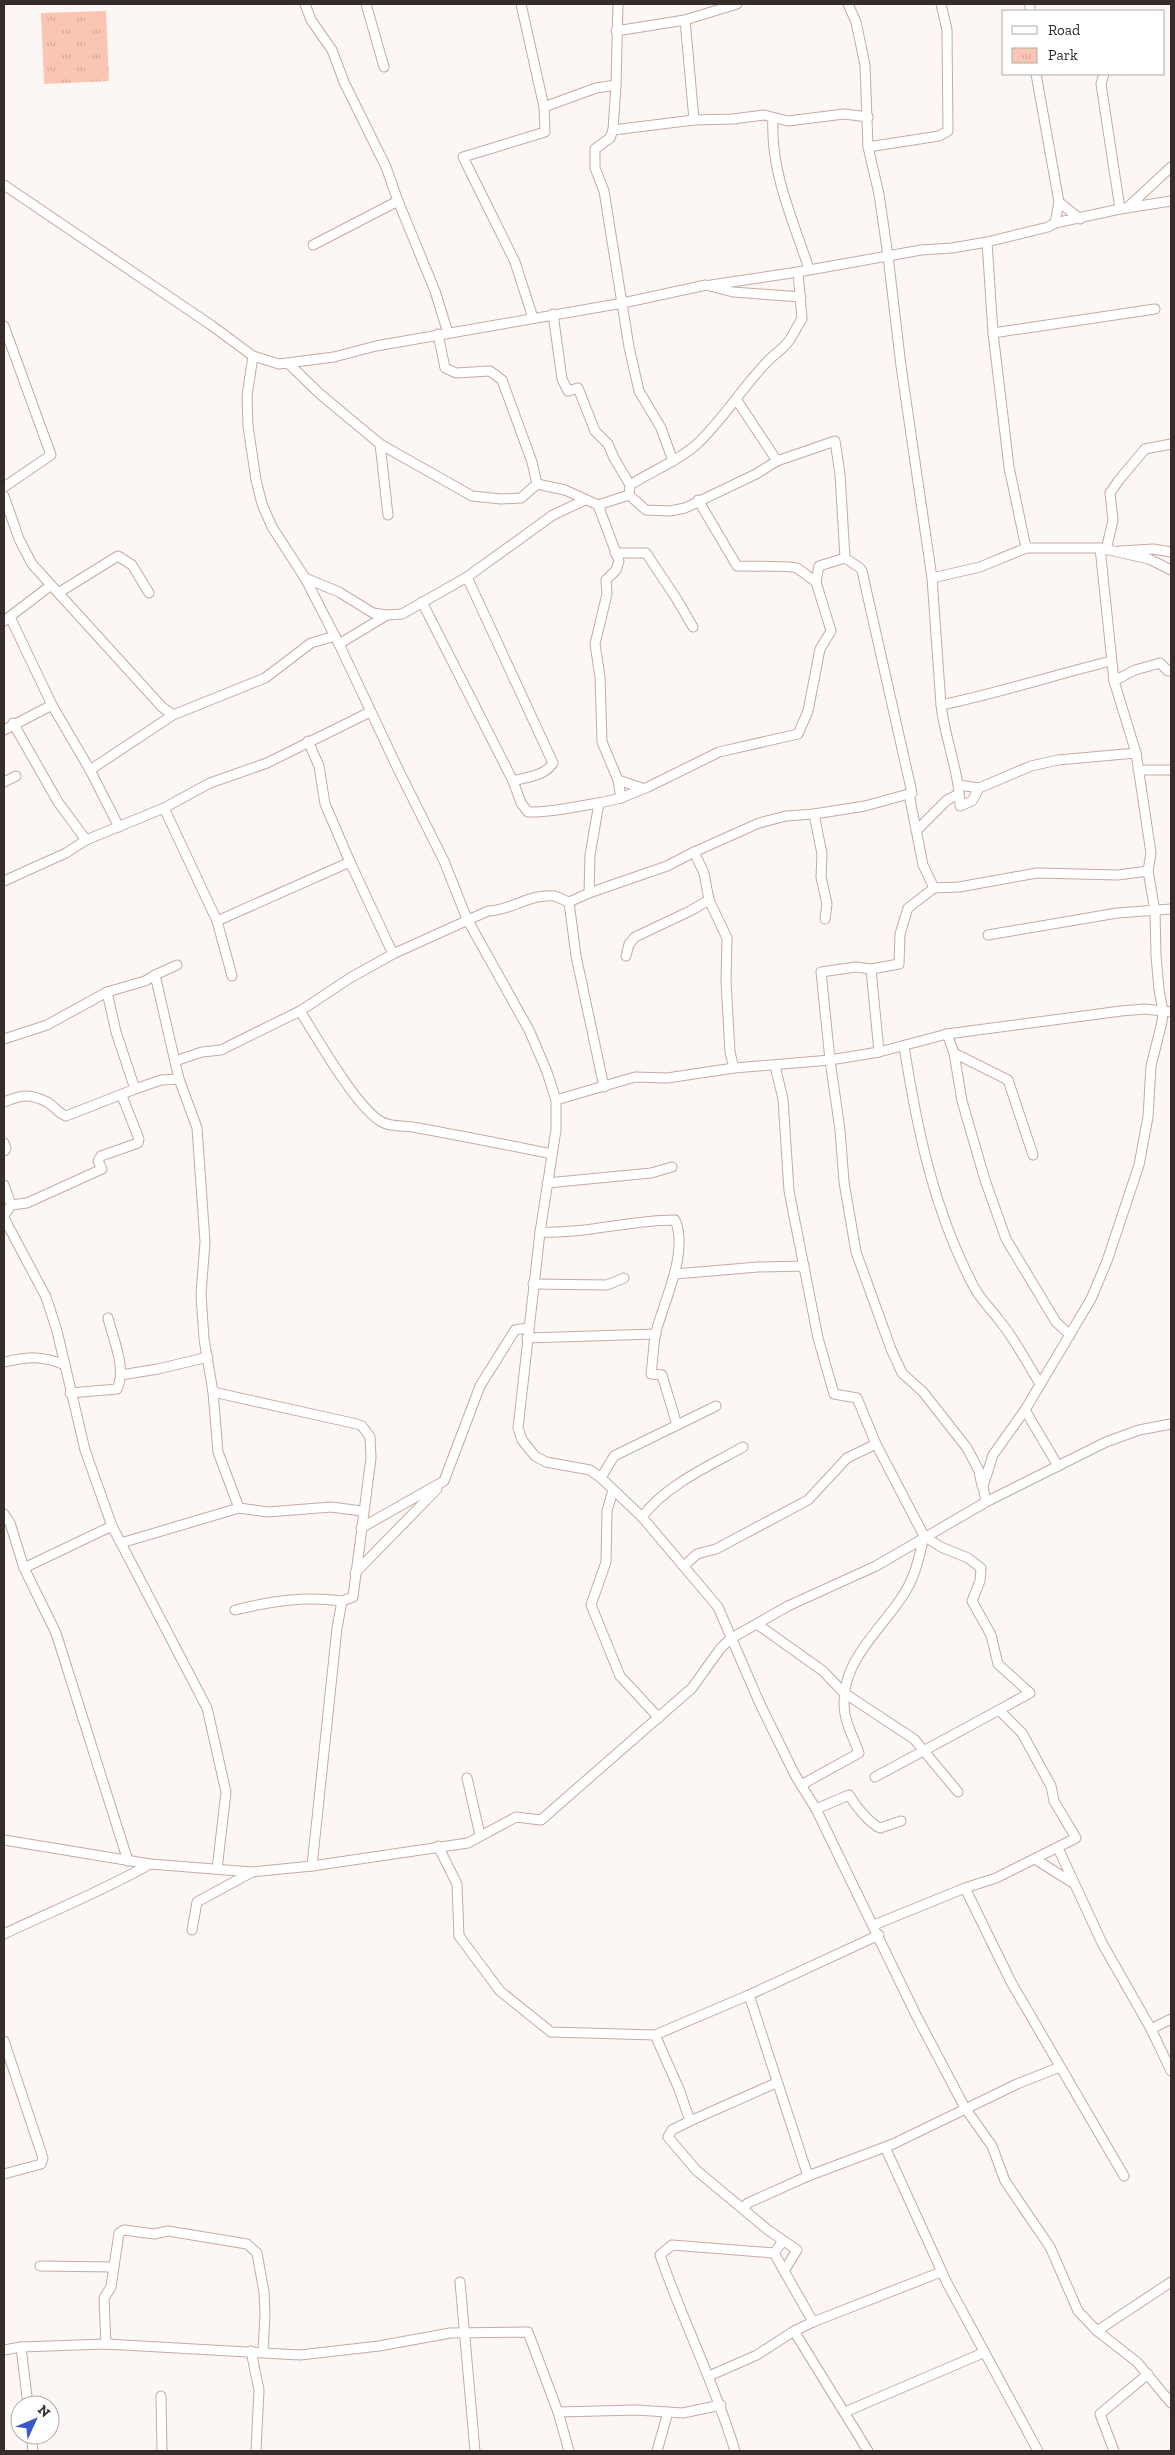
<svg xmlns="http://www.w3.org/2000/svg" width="1175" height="2455" font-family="'Zilla Slab',serif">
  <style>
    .park { fill: url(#park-tufts) }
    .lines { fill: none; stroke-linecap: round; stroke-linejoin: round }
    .minor-casing { stroke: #c5aba3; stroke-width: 11 }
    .minor { stroke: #fff; stroke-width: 9 }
  </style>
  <defs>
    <pattern id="park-tufts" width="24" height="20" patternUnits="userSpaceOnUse" patternTransform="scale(1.25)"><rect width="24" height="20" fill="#fbc5b4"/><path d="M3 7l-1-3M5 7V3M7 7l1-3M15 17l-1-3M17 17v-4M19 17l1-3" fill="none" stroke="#d8a99b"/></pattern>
  </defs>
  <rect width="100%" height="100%" fill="#fcf7f5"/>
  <path class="park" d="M106 11 109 81 44 84 41 13Z"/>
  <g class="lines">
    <g class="minor-casing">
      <g id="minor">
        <path d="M305 4 311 20 332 50 344 82 386 167 398 201 435 291 448 333"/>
        <path d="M366 4 384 67"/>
        <path d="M521 4 544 107 545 132 463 157 515 262 533 318"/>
        <path d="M618 4 616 85 613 130 610 138 595 149V168L604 191 629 347 639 391 661 428 673 461"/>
        <path d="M848 4 856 22 865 65 868 147 879 194 888 256 901 366 932 578 941 705C999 693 1054 675 1111 661"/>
        <path d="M1030 4V11"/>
        <path d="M616 31 685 20"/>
        <path d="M1036 74 1059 202 1055 223"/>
        <path d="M1104 74 1101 84 1120 209"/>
        <path d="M544 107 596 88 616 85"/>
        <path d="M773 118C770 171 793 220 809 269"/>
        <path d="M694 120 685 20 737 4"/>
        <path d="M613 130 694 120 733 119 764 115 788 121 844 114 868 117"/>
        <path d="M868 147 939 136 948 131 947 30 941 4"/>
        <path d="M4 185 211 325 253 356 279 364 334 357 376 346 623 303 706 285 733 292 801 297"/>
        <path d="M1059 202 1080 219"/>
        <path d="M1128 207 1171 167"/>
        <path d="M987 242 993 333 1009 467 1026 548"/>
        <path d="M313 245 398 201"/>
        <path d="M711 285 798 272 921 250 952 248 987 242 1048 227 1055 223 1120 209 1171 201"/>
        <path d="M553 314 562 379 568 391 578 388 595 431 608 444 614 458 630 485"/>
        <path d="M4 326 51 455 4 487"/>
        <path d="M993 333 1155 309"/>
        <path d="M438 334 445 368 456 373 490 371 502 380 532 462 537 484"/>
        <path d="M253 356 247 396 248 426 256 480 262 504 272 527 305 578 339 644 398 769 444 861 467 919 529 1030 547 1072 556 1100V1130L540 1232 518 1428 522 1440 535 1456 546 1462 590 1470 601 1478 642 1517 718 1607 760 1704 795 1775 816 1809 916 2015 965 2108 992 2146 1005 2181 1050 2247 1078 2311 1097 2331 1137 2362 1171 2403"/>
        <path d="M289 364 320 394 380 444 472 496 501 499 521 498 537 484 565 490 598 505 629 495 630 485C652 471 676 462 696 445 723 420 741 389 766 363 773 355 782 350 788 342 794 335 796 327 802 319L798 272"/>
        <path d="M736 399 777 461 835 441 840 474 845 558"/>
        <path d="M380 444 388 515"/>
        <path d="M629 495 646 510 670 511 685 508 756 474 777 461"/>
        <path d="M4 496 19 539 32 564 162 707 173 715"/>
        <path d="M698 500 737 566C744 566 792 566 797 568 803 572 810 578 816 582"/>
        <path d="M598 505 619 561 616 570 606 580 607 594 595 644 600 677 602 742 618 780 621 798"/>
        <path d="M1100 548 1149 559 1171 570"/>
        <path d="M1106 550 1113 520 1110 493 1119 480 1145 449 1171 444"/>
        <path d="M1120 551 1153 549 1171 552"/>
        <path d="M615 553H646L676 598 693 627"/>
        <path d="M467 577 553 763C545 776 527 777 513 781"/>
        <path d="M305 578 339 592 373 613 387 615"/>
        <path d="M932 578 980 567 1026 548H1100L1114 681 1136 753 1151 853 1148 871 1155 911 1156 955 1159 990 1163 1011 1162 1022 1151 1066 1148 1117 1139 1165 1107 1261 1091 1299 1025 1410 993 1455 983 1486 986 1502"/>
        <path d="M58 593 118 556 132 565 149 593"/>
        <path d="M422 602 513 781 521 803 528 812C552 813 576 806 599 803"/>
        <path d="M10 617 52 705 90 770 119 827"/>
        <path d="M4 621 50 586"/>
        <path d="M339 644 387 615 402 614 467 577 553 515 585 500"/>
        <path d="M1114 681 1135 670 1160 663 1168 671H1171"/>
        <path d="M941 705C945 739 959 771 960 806L972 801 979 788 1031 766 1058 760 1136 753"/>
        <path d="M13 723 58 802 86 840"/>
        <path d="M4 730 52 705"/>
        <path d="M308 741 319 766 325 804 350 862 393 954"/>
        <path d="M90 770 173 715 265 678 311 643 335 636"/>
        <path d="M1138 770H1171"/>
        <path d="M618 780 642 788"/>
        <path d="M4 782 16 776"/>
        <path d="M959 785 979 788"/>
        <path d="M164 808 217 921 232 976"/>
        <path d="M814 814 822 854 821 877 827 904 825 919"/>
        <path d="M917 830 947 800 959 794"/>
        <path d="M694 852 704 873 709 900 727 938 726 981 730 1052 734 1068"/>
        <path d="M4 881 66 853 86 840 164 808 210 783 267 763 370 712"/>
        <path d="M934 888 959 887 1037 873 1118 875 1148 871"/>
        <path d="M569 902 576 956 604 1087"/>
        <path d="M217 921 350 862"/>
        <path d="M988 935 1117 913 1171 909"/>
        <path d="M626 956 629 944 635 937 690 911 709 900"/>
        <path d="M871 969 899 964 900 934 908 908 934 888 923 865 909 794"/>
        <path d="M155 975 177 965"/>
        <path d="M107 992 145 981 155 975 179 1079 197 1128 205 1242 201 1294 204 1339 213 1392 218 1452 239 1508"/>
        <path d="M300 1011C317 1038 355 1105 380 1121 391 1128 406 1125 418 1128 463 1136 507 1145 552 1154"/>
        <path d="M947 1034 954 1053 962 1101 985 1180 1006 1239 1056 1322 1070 1335"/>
        <path d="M4 1039 47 1025 107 992 116 1032 135 1089 161 1080 179 1079"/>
        <path d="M904 1046C917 1129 934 1212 974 1287 981 1300 990 1308 999 1320 1015 1339 1027 1363 1040 1384"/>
        <path d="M879 1052 871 969 856 967 821 972 830 1060 840 1130 844 1182 856 1252 891 1349 902 1373 923 1392 967 1448 979 1471 982 1486"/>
        <path d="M954 1053 1008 1080 1033 1155"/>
        <path d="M175 1061 202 1052 221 1050 300 1011 350 978 393 954 488 911C510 911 531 893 554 896 559 897 565 901 569 902L589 893 667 866 694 852 759 823 786 816 814 814 865 806 912 793 862 571 860 568 845 558 819 566 816 582 831 631 820 649 808 711 798 734 719 752 648 787 621 798 599 803 590 855 589 893"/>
        <path d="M775 1066 783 1099 789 1191 818 1338 834 1394 857 1398 876 1444 924 1536 941 1547 968 1558 981 1568 980 1581 972 1601 991 1635 998 1664 1030 1693 999 1710 1022 1733 1051 1786 1054 1801 1076 1838 996 1878 965 1888 874 1925"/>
        <path d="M556 1100 635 1077 667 1078 734 1068 830 1060 879 1052 947 1034 1121 1011 1145 1009 1171 1012"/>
        <path d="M4 1102C21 1095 29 1093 47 1102 54 1106 58 1113 66 1116L135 1089"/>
        <path d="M4 1143 6 1149 4 1151"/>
        <path d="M547 1183 651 1173 672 1167"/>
        <path d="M4 1185 11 1205 4 1216"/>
        <path d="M11 1205 27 1203 102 1169 98 1161 101 1156 138 1143 139 1139 122 1096"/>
        <path d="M4 1218 46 1297 57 1331 85 1450 112 1526 24 1568"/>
        <path d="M540 1232C586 1234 629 1220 675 1220 689 1251 664 1301 656 1332 653 1345 653 1361 651 1374L662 1375 677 1425"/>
        <path d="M675 1274 758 1267 804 1266"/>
        <path d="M533 1284 607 1285 624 1278"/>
        <path d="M527 1338 656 1334"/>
        <path d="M4 1362C29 1357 41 1355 65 1365"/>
        <path d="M121 1375 158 1369 208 1357"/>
        <path d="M213 1392 357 1424 362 1426 370 1437 371 1458 353 1597 342 1601 337 1628 312 1866"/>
        <path d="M70 1393 117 1389C127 1369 113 1339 108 1318"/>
        <path d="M1025 1410 1058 1466"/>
        <path d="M601 1478 614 1456 716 1406"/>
        <path d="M613 1490 607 1511 606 1562 591 1605 620 1676 659 1718"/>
        <path d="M4 1514 10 1523 24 1568 56 1633 128 1861"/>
        <path d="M642 1517C666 1485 709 1466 743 1447"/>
        <path d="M112 1526 207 1708 226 1792 217 1869"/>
        <path d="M361 1528 444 1481 480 1386 515 1330 528 1328"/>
        <path d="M121 1543 239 1508 268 1512 331 1507 362 1511"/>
        <path d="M684 1566 697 1554 716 1549 808 1500 847 1458 876 1444"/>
        <path d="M355 1573 437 1489"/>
        <path d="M235 1610C272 1601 303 1596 342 1601"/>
        <path d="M757 1624 823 1671 844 1693 914 1739 958 1792"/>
        <path d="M875 1777 999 1710"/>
        <path d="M467 1778 480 1835"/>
        <path d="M801 1785 859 1753C855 1741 847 1727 845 1714 837 1665 878 1633 902 1597 915 1578 919 1558 924 1536"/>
        <path d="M816 1809 849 1795C855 1805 869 1823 880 1828L901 1821"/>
        <path d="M4 1840 150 1864 252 1872 312 1866 468 1843 516 1817 541 1820 692 1688 720 1649 730 1639 788 1606 876 1566 986 1502 1106 1442 1139 1430 1171 1424"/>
        <path d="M438 1846 457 1884 459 1936 500 1991 551 2032 655 2035 749 1995 879 1935"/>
        <path d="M1058 1848 1102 1943 1151 2029 1171 2019"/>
        <path d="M1035 1859 1073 1883"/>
        <path d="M965 1888 1011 1982 1124 2176"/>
        <path d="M192 1930 197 1902 252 1872"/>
        <path d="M4 1934C52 1911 103 1891 150 1864"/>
        <path d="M749 1995 808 2176"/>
        <path d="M1151 2029 1171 2071"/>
        <path d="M655 2035 679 2089 690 2121 672 2130 668 2137 696 2170 768 2230 797 2250 784 2271"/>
        <path d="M4 2041 43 2158 41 2164 4 2174"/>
        <path d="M690 2121 776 2083"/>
        <path d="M885 2147 947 2283 1038 2451"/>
        <path d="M743 2208 748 2203 808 2176 893 2144 1017 2084 1060 2067"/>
        <path d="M40 2266 114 2267"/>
        <path d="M460 2282 475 2451"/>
        <path d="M813 2322 941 2272"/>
        <path d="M794 2331 868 2451"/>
        <path d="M1097 2331 1171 2282"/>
        <path d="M106 2344 104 2298 111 2287 119 2233 124 2230 154 2234 168 2231 247 2244 257 2253 264 2292 265 2314 263 2351"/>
        <path d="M21 2347 28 2405"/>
        <path d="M4 2350 21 2347 106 2344 300 2355 379 2346 450 2333 528 2332 558 2412 636 2410 683 2413 721 2405"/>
        <path d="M251 2351 259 2390 256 2451"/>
        <path d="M709 2376 757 2355 794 2331 813 2322 774 2253"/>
        <path d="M161 2396 162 2451"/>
        <path d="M558 2412 569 2451"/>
        <path d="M845 2412 983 2353"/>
        <path d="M31 2435 33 2451"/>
        <path d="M657 2451 668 2412"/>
        <path d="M735 2451C715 2384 683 2322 660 2255L672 2245 774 2253 783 2241"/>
        <path d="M1114 2451 1100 2414 1148 2374"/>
      </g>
    </g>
    <use href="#minor" class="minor"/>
  </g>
  <rect width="1175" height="2455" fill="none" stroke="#362c29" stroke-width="10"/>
  <rect x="1002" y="10" width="162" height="65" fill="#ffffff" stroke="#afaba9"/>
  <rect x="1012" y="26" width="25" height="8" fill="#ffffff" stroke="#afaba9"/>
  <text x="1048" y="35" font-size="15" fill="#362c29">Road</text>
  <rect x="1012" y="48" width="25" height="15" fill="url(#park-tufts)" stroke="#afaba9"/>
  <text x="1048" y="60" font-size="15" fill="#362c29">Park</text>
  <g transform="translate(35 2420) rotate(46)"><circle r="24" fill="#ffffff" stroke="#afaba9"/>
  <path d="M0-4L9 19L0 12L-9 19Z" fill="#3858c9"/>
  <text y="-8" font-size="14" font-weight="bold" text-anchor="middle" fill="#362c29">N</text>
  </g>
</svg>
